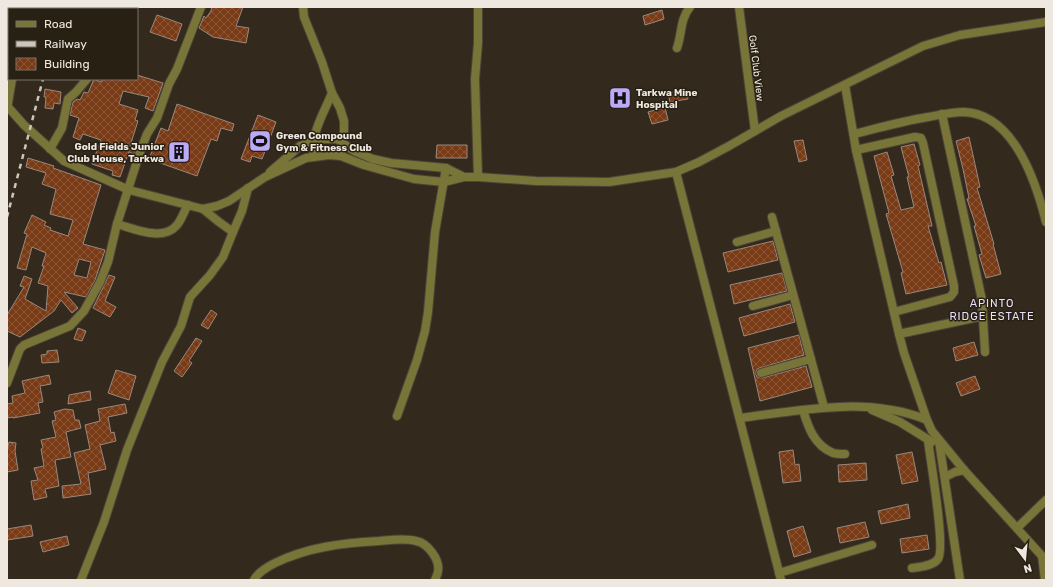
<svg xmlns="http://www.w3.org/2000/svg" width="1053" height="587" font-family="Rubik,sans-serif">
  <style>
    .building { fill: url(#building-cross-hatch); stroke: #99887f; fill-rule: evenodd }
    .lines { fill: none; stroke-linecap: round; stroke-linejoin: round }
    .minor-casing { stroke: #4d4538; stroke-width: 10 }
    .minor { stroke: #797538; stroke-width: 8 }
    .rail { stroke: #ccc6bd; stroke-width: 2.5; stroke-dasharray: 5 5; stroke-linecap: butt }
    .labels { text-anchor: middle; stroke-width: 3; stroke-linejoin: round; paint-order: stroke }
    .street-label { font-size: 10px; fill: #eee8e0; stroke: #292014 }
    .poi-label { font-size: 10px; font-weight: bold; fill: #eee8e0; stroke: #292014; text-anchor: start }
    .neighbourhood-label { font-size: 11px; letter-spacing: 1px; fill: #e6e0fd; stroke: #292014 }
  </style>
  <defs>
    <pattern id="building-cross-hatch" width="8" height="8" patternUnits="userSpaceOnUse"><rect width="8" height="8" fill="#783b16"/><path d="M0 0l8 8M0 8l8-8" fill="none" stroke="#8c5738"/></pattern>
  </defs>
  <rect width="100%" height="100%" fill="#332a1d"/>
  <g class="building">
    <path d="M212 7H243L236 26 249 28 246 43 213 37 199 28 204 16 206 18 211 11Z"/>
    <path d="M662 10 664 19 645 25 643 16Z"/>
    <path d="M157 15 182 24 176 41 150 32Z"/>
    <path d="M137 75 163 83 153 111 145 108 149 97 123 91 119 104 138 110 135 120 138 121 130 146 136 147 134 154 129 152 120 177 112 175 113 171 92 164 101 140 83 134 80 140 73 137 79 118 70 115 73 102 77 99 80 100 84 92 88 93 94 79 101 82 103 79H137Z"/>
    <path d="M45 89 61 92 60 104 54 103 53 109 45 108 46 97H44Z"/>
    <path d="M686 90 688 99 670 102 668 93Z"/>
    <path d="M177 104 234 124 232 131 221 128 217 141 211 139 197 176 149 159 161 128 168 131Z"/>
    <path d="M665 107 668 120 652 124 648 112Z"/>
    <path d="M258 115 276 122 262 159 252 156 250 162 241 159Z"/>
    <path d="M969 137 980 187 977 188 994 244H993L1001 274 986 278 979 255 982 254 974 226H976L967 199 969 198 963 169 956 141Z"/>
    <path d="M803 140 807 160 799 162 794 141Z"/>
    <path d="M914 144 920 165 918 166 932 226H928L939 263 941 262 947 285 906 294 901 273 903 272 886 214 889 213 874 156 887 152 894 175 891 176 901 210 914 207 907 177H909L901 147Z"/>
    <path d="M437 145H467V158H436Z"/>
    <path d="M28 158 54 166 53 168 101 185 83 244 105 250 95 280 86 297 64 292 78 308 72 313 61 300 54 311 20 337 7 331V315L24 287 20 286 24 276 32 279 25 299 46 311 48 286 38 283 44 266H42L46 253 32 247 26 270 17 268 27 234 24 233 32 215 46 222 44 225 51 228 50 230 68 236 73 220 50 214 56 189 42 184 46 173 26 167ZM79 259 91 262 87 278 74 275Z"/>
    <path d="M773 241 778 260 728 272 723 253Z"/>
    <path d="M782 273 787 291 734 304 730 285Z"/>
    <path d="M109 275 115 277 105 301 116 307 110 317 93 308Z"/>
    <path d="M790 304 795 322 744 336 739 318Z"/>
    <path d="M211 310 217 314 208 329 201 325Z"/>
    <path d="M78 328 86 331 82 341 74 339Z"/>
    <path d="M799 335 804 355 760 368 757 369 756 374 757 377 762 378 806 366 812 387 760 401 748 348Z"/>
    <path d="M196 338 202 341 189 361 192 363 182 377 174 371Z"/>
    <path d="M974 342 978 355 956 361 953 348Z"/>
    <path d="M57 350 59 362 42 363 41 355 47 354V351Z"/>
    <path d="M116 370 136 376 129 400 108 393Z"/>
    <path d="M49 375 51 384 40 386 43 402 38 403 40 413 13 418V417L7 418V404L13 403 12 396 25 393 22 381Z"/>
    <path d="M975 376 980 389 961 396 956 383Z"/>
    <path d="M90 391 91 400 68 404 69 395Z"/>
    <path d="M125 404 127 413 108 417 111 433 114 432 116 441 100 445 106 469 88 473 91 494 63 498 62 486 81 484 74 453 90 449 85 425 100 421 98 409Z"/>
    <path d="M65 409 73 410 75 420H79L81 428 66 432 71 457 55 460 59 486 45 489 47 497 34 500 31 481 38 480 34 468 44 466 41 449 43 448 41 440 56 437 52 421 56 420 54 412Z"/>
    <path d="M9 442 16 443 15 451 18 470 7 472V450Z"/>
    <path d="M793 450 795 465 799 464 801 481 783 483 779 452Z"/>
    <path d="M912 452 918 481 902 484 896 455Z"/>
    <path d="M866 463 867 480 839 482 838 465Z"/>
    <path d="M908 504 910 518 881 524 878 511Z"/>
    <path d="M865 522 869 537 840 543 837 528Z"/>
    <path d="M31 525 33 536 7 540V529Z"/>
    <path d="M803 526 811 552 794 557 787 531Z"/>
    <path d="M927 535 929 549 902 553 900 539Z"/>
    <path d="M67 536 69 545 43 552 40 542Z"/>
  </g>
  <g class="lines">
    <g class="minor-casing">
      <g id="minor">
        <path d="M303 7 304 17 322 62 332 93 340 108 344 121V131L341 156"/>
        <path d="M739 7 755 131"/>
        <path d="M15 9V7"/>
        <path d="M677 48C682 34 680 19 690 7"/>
        <path d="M845 85 856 150 899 334 904 353 927 420 932 431 964 470 1042 556 1045 580"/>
        <path d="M8 107 24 125 64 161 129 190 203 209 217 206 229 201 265 177 306 158 329 155 341 156 364 165 414 179 444 182 464 177H478L536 181 609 182 676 172 699 162 729 146 781 116 923 46 960 35 1046 22"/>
        <path d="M7 109 12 79"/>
        <path d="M942 114 982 300 985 352"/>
        <path d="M854 134C878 128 903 121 928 117 939 115 952 112 964 112 1014 114 1036 182 1046 222"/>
        <path d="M50 149 62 128 68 99 76 92 87 79"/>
        <path d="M856 150 915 137 921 138 923 143 954 286V292L950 297 894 312"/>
        <path d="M314 156C310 134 324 113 332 93"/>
        <path d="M270 172 300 146 319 139H337L354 151 373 159 391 163 446 168 464 177"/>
        <path d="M676 172 781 580"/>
        <path d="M478 177 475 79 478 43V7"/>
        <path d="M772 217 824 407"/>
        <path d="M117 224C135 229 163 242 177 225 182 219 184 211 188 205"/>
        <path d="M233 232 242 211 248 188"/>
        <path d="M737 242 776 231"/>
        <path d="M753 306 793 295"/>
        <path d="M899 334 983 316"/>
        <path d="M761 373 811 359"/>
        <path d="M7 383 20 349 24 345 70 326 84 311 100 282 108 262 117 224 139 155 147 134 157 118 169 84 177 69 201 7"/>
        <path d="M803 410C808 427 814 445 833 453 836 454 842 454 845 454"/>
        <path d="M872 410 900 422 932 442"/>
        <path d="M397 416 417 360 425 331 428 312 435 232 446 168"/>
        <path d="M740 418C802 410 868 396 927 420"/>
        <path d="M939 441 960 580"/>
        <path d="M945 477 955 472 964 470"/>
        <path d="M1017 528 1046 500"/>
        <path d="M912 568C920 567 933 566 938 559 946 548 930 458 928 440"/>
        <path d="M779 573 872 545"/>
        <path d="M81 580 104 522 127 450 162 362 181 326 190 297 210 275 223 257 233 232 219 222 203 209"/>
        <path d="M254 580C258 572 267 567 275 563 308 547 343 543 379 541 391 540 405 538 416 541 428 543 440 560 438 571 438 574 436 577 435 580"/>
      </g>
    </g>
    <use href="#minor" class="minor"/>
    <g class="rail">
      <path d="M61 9V7"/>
      <path d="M7 217 43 79"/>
    </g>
  </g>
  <defs>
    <g id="hospital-square" transform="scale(1.15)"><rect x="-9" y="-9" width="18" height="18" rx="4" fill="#bcaaf6" stroke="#292014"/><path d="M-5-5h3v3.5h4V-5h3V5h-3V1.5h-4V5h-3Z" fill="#111"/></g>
    <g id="stadium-square" transform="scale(1.15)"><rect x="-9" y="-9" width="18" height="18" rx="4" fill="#bcaaf6" stroke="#292014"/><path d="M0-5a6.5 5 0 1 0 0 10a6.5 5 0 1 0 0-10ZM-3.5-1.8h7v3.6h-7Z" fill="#111"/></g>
    <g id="building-square" transform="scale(1.15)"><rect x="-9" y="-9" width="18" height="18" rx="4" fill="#bcaaf6" stroke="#292014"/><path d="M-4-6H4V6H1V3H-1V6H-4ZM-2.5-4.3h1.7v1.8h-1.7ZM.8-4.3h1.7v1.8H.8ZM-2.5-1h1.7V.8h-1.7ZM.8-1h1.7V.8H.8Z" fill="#111"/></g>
  </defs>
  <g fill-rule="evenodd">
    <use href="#hospital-square" x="620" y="98"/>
    <use href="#stadium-square" x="260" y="141"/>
    <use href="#building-square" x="179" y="152"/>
  </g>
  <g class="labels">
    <g class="street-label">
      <text transform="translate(757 68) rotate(83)" y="4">Golf Club View</text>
    </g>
    <g class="poi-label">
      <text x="636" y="96">Tarkwa Mine<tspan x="636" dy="12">Hospital</tspan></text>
      <text x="276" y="139">Green Compound<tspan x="276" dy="12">Gym &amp; Fitness Club</tspan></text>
      <text x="164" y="150" text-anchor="end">Gold Fields Junior<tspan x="164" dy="12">Club House, Tarkwa</tspan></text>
    </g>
    <g class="neighbourhood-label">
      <text x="992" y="307">APINTO<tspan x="992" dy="13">RIDGE ESTATE</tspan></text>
    </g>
  </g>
  <rect width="1053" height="587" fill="none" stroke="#eee8e0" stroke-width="16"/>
  <rect x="8" y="8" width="130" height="72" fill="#292014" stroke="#787066"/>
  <rect x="16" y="21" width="20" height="6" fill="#797538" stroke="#787066"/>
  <text x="44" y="28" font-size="12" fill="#eee8e0">Road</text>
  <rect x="16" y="41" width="20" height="6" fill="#ccc6bd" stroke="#787066"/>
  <text x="44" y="48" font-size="12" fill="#eee8e0">Railway</text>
  <rect x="16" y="58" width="20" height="12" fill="url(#building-cross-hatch)" stroke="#787066"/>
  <text x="44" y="68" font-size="12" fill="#eee8e0">Building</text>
  <g transform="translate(1025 559) rotate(164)" stroke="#292014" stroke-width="3" paint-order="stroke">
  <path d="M0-3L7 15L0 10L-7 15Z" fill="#eee8e0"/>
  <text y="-6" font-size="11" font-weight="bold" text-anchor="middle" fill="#eee8e0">N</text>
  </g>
</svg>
